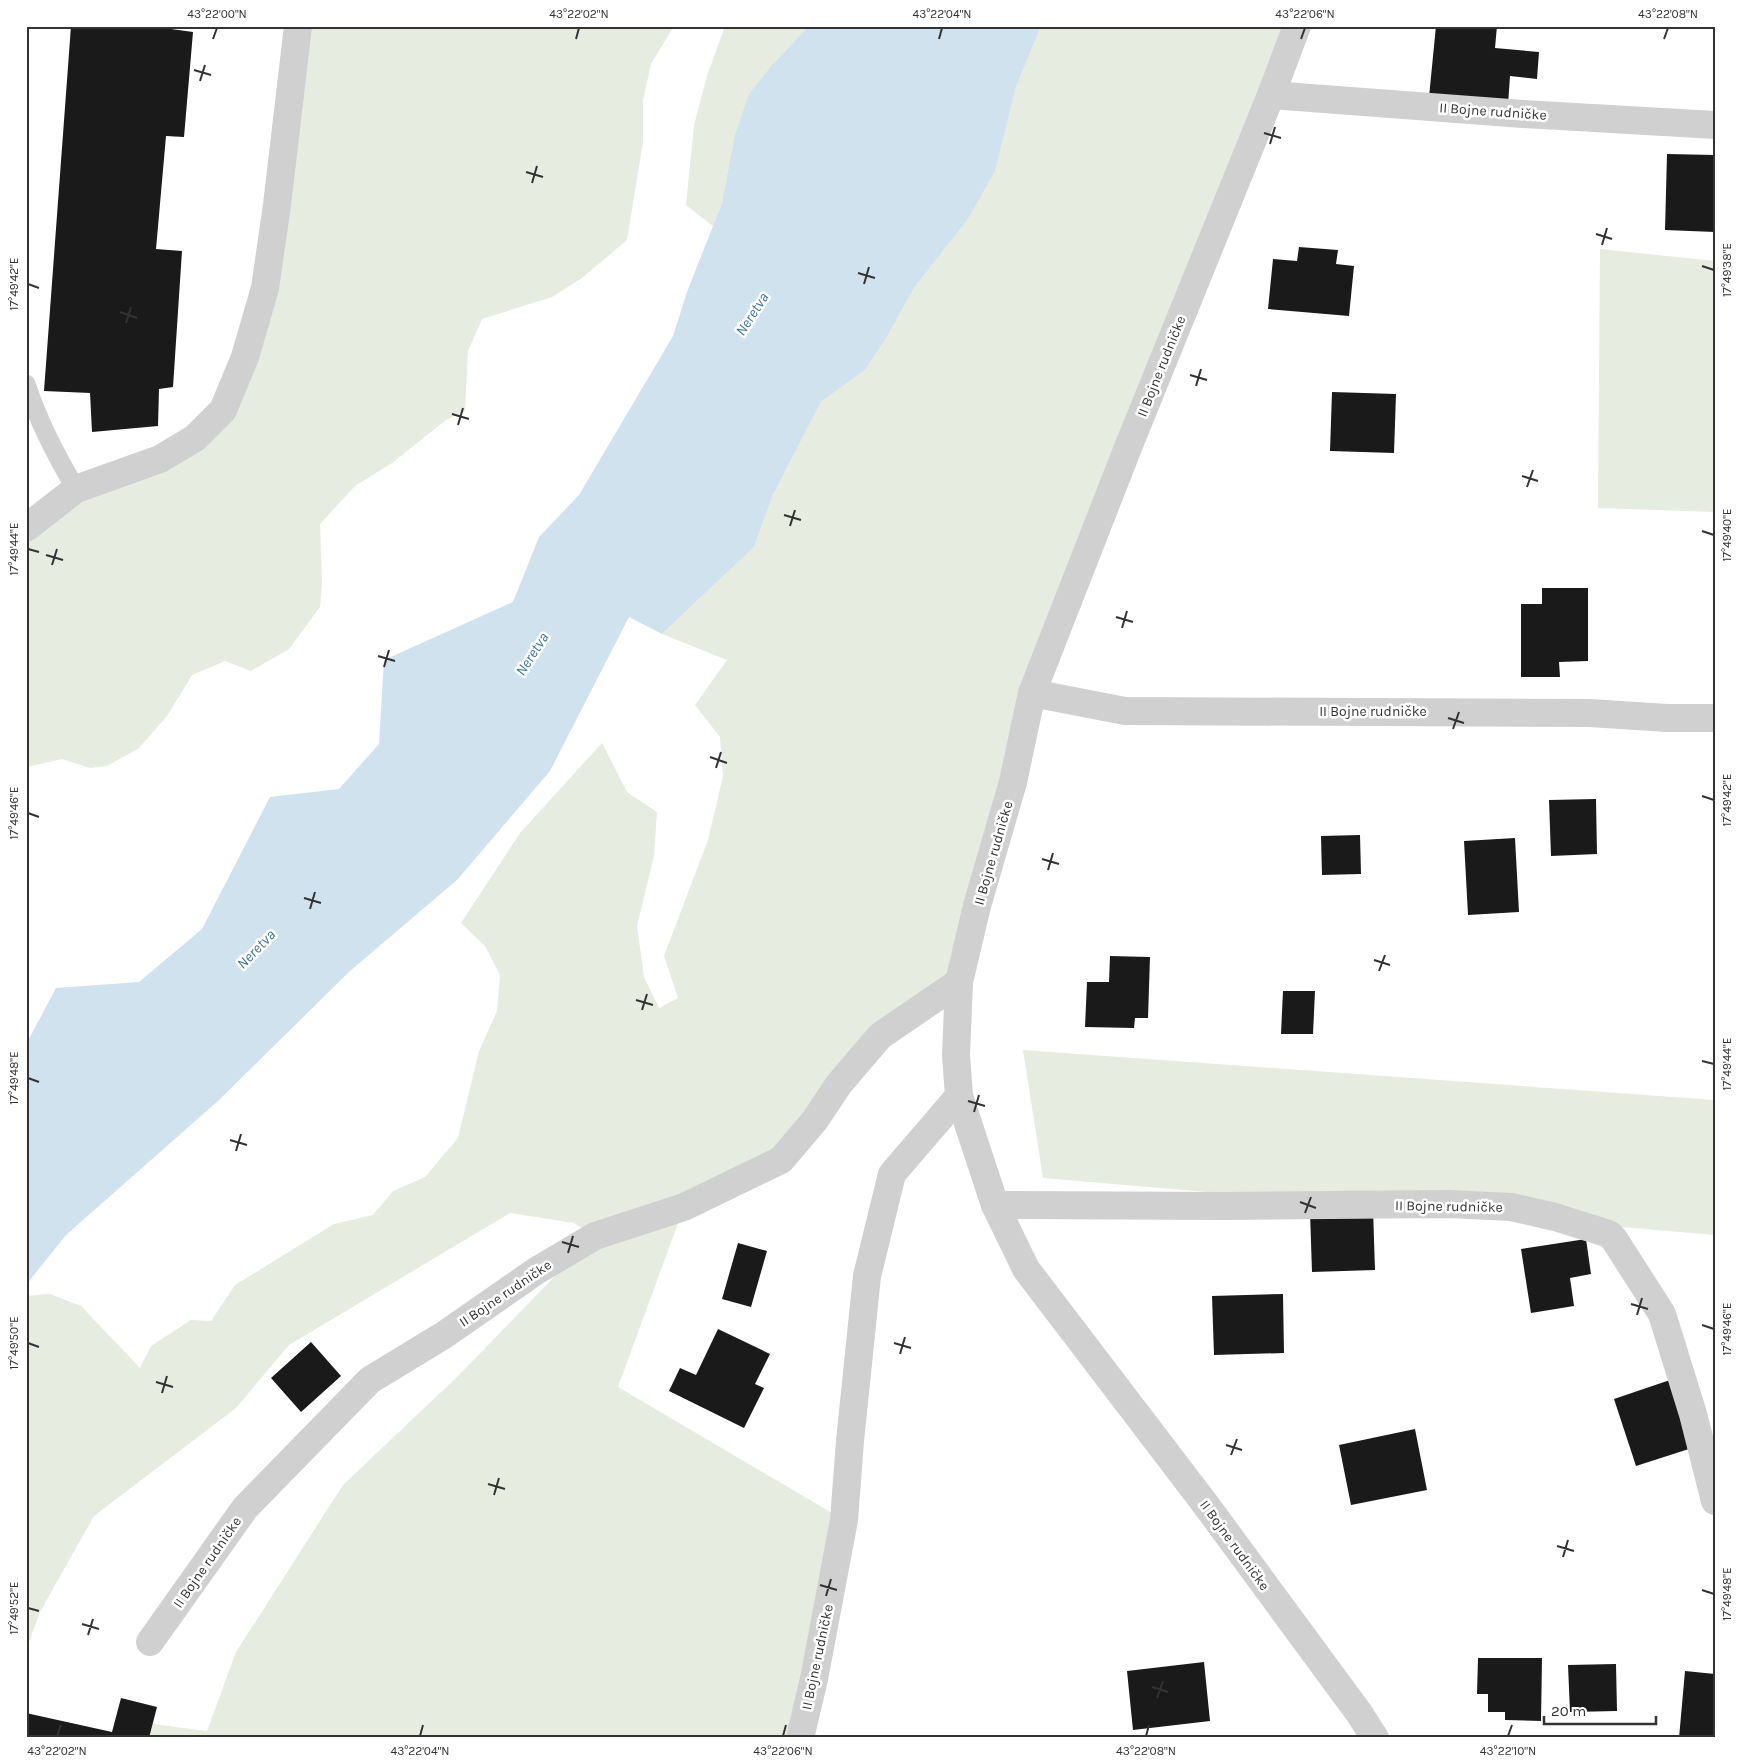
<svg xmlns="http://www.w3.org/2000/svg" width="1741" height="1764" font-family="Karla,sans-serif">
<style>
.green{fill:#e6ecdf}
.water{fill:#cfe2ee}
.building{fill:#1a1a1a}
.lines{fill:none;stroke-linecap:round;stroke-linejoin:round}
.service{stroke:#d0d0d0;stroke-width:19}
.minor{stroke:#d0d0d0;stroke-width:28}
.tertiary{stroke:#d0d0d0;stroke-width:28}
.ticks{fill:none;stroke:#333;stroke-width:2}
.labels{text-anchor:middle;stroke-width:5;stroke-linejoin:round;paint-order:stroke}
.street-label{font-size:14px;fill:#333;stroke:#fff}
.water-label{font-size:15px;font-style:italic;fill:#3f7597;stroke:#fff}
.neatline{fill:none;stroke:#333;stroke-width:2}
.ticks-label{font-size:12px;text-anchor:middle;fill:#333}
</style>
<rect width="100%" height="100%" fill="#fff"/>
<path class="green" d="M298,26H674L651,64L643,100V142L627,240L582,278L552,297L482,319L468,351L465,411L446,420L392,463L355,486L320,524L322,583L320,607L289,649L251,671L225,661L192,675L167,716L139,748L107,766L90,768L62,759L26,767V528L195,438L245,357Z
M725,26H809L773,64L734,138L722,203L713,226L686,205L694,125L707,76Z
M1041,26H1297L1032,693L959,982L880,1036L781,1160L684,1207L618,1387L844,1520L800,1738H149L153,1724L207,1731L236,1652L343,1485L457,1377L594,1236L574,1223L510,1213L289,1345L236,1408L94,1516L40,1612L26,1650V1296L50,1294L81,1306L140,1368L151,1346L191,1320L211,1321L235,1285L334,1224L373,1215L393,1191L425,1177L458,1138L479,1051L497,1011L500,975L485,946L461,923L520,833L602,743L627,792L657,812L654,856L637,926L644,977L659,1008L678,998L664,956L708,840L723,776L720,737L695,705L727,660L662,634L754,547L773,495L821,402L865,370L887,337L914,288L968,219L995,170L1016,87Z
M1600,249L1715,261V512L1598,508Z
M1023,1050L1715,1100V1235L1043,1178Z"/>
<path class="water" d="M809,26H1041L1016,87L995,171L968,219L914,288L887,337L865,370L821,402L773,495L754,547L662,634L629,617L550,771L457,880L350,971L218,1101L66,1235L26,1285V1041L30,1037L56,988L139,982L202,929L270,797L339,789L379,744L384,660L513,602L539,537L579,495L673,336L687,292L722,203L734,138L749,94L773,64Z"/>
<path class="building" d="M71,26H149L193,32L184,137L166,136L156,249L182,251L173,387L159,389L158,426L92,432L90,393L44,391Z
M1436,26H1497L1495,48L1539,52L1537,79L1510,76L1508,105L1429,97Z
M1667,154L1715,155V232L1665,230Z
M1299,247L1338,250L1336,264L1354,266L1349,316L1268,309L1273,259L1297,261Z
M1332,392L1396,394L1394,453L1330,451Z
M1542,588H1588V661L1559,662L1560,677H1521V604H1542Z
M1596,799L1597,854L1551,856L1549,800Z
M1360,835L1361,874L1322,875L1321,836Z
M1515,838L1519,912L1468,915L1464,841Z
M1110,956L1150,957L1148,1018H1135L1134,1028L1085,1027L1087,982H1109Z
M1283,991H1315L1313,1034H1281Z
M1373,1209L1375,1270L1312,1272L1310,1212Z
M1586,1239L1591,1274L1570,1278L1574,1306L1531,1313L1521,1249Z
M738,1243L767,1251L751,1307L722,1299Z
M1283,1294L1284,1353L1214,1355L1212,1296Z
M718,1329L770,1354L755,1384L764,1388L744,1428L669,1391L680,1368L696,1375Z
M311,1342L341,1376L301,1412L271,1378Z
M1670,1380L1692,1448L1636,1466L1614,1399Z
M1415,1429L1427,1490L1351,1505L1339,1445Z
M1478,1658H1542L1541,1721L1505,1720V1712H1488V1694H1477Z
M1204,1662L1210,1721L1133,1730L1127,1671Z
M1616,1664L1617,1711L1570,1712L1568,1665Z
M1685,1671L1715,1674V1738H1679Z
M121,1698L157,1707L149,1738H26V1713L112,1732Z"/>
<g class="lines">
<path class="service" d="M26,384C39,423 55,454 76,489"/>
<path class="minor" d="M1271,95L1523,114L1715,125
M26,528L76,489L160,459L195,438L223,410L245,357L265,288L277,205L298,26
M1032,693L1125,711L1590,713L1667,718H1715
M995,1205L1225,1206L1449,1204L1511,1207L1555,1217L1609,1234L1614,1239L1662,1314L1693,1414L1715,1501
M150,1642L245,1508L370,1380L444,1335L536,1271L595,1236L684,1207L781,1160L815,1120L839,1084L880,1036L959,982
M800,1738L814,1679L844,1520L850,1441L867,1276L892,1174L959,1096"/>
<path class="tertiary" d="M1297,26L1271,95L1129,445L1032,693L1013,782L977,906L959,982L956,1055L959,1096L995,1205L1026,1269L1206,1505L1359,1713L1375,1738"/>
</g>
<path class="ticks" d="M213,39L217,28M576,39L579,28M939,39L942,28M1301,39L1305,28M1664,39L1668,28M194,70L211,75M200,81L205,65M1264,133L1281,138M1270,144L1275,127M526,172L543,177M532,183L537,166M1596,234L1612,239M1602,245L1607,228M1702,266L1714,270M858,273L875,278M28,284L39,288M864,284L869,267M120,312L137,318M126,323L131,307M1190,375L1207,380M1196,386L1201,369M452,414L469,419M458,425L463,408M1522,476L1538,481M1527,487L1533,470M784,515L801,520M790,526L795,510M1702,531L1714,535M28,549L39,552M46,555L63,560M52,565L57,549M1116,617L1133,622M1122,628L1127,611M378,656L395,661M384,667L389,650M1448,718L1464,723M1453,729L1459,712M710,757L727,763M716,768L721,752M1702,796L1714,800M28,813L39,817M1042,859L1059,864M1048,870L1053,853M304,898L321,903M310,909L315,892M1374,960L1390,965M1379,971L1385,955M636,1000L653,1005M642,1010L647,994M1702,1061L1714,1064M28,1078L39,1082M968,1101L985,1106M974,1112L979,1095M230,1140L247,1145M236,1151L241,1134M1300,1202L1316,1208M1305,1213L1311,1197M562,1242L579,1247M568,1253L573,1236M1631,1304L1648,1309M1637,1315L1642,1298M1702,1325L1714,1329M28,1343L39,1347M894,1343L911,1348M900,1354L905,1337M156,1382L173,1387M162,1393L167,1376M1226,1445L1242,1450M1231,1455L1237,1439M488,1484L505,1489M494,1495L499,1478M1557,1546L1574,1551M1563,1557L1568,1540M820,1585L837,1590M1702,1590L1714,1594M826,1596L831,1579M28,1608L39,1611M82,1624L99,1629M88,1635L93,1619M1152,1687L1168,1692M1157,1698L1163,1681M57,1736L61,1725M420,1736L423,1725M783,1736L786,1725M1146,1736L1149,1725M1508,1736L1512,1725"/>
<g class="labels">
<g class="street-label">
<text transform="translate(1493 111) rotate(4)" y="5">II Bojne rudničke</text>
<text transform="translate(1161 366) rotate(-68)" y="5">II Bojne rudničke</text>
<text x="1373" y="716">II Bojne rudničke</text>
<text transform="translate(993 853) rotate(-74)" y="5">II Bojne rudničke</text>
<text transform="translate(1449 1206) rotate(1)" y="5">II Bojne rudničke</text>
<text transform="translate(505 1293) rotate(-34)" y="5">II Bojne rudničke</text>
<text transform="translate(1235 1545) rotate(54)" y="5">II Bojne rudničke</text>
<text transform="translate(207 1562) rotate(-55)" y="5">II Bojne rudničke</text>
<text transform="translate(817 1657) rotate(-78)" y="5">II Bojne rudničke</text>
</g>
<g class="water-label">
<text transform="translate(752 314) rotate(-57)" y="5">Neretva</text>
<text transform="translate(532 654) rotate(-57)" y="5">Neretva</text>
<text transform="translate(256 949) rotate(-46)" y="5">Neretva</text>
</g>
</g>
<rect width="1741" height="1764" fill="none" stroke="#ffffff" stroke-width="55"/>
<path d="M1544 1716v8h112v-8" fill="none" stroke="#333333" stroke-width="2.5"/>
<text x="1551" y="1716" font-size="15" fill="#333333" stroke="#ffffff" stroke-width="4" paint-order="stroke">20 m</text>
<rect x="28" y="28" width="1686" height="1708" class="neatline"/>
<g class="ticks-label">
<text x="217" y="18">43°22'00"N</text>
<text x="579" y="18">43°22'02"N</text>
<text x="942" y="18">43°22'04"N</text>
<text x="1305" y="18">43°22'06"N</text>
<text x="1668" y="18">43°22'08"N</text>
<text transform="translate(1727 270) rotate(-90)" y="4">17°49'38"E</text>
<text transform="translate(14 284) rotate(-90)" y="4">17°49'42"E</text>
<text transform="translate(1727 535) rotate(-90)" y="4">17°49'40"E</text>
<text transform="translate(14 549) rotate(-90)" y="4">17°49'44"E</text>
<text transform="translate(1727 800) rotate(-90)" y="4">17°49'42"E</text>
<text transform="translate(14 813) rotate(-90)" y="4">17°49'46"E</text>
<text transform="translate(1727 1064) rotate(-90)" y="4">17°49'44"E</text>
<text transform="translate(14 1078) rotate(-90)" y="4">17°49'48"E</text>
<text transform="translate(1727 1329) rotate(-90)" y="4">17°49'46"E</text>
<text transform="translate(14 1343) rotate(-90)" y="4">17°49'50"E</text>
<text transform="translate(1727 1594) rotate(-90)" y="4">17°49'48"E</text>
<text transform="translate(14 1608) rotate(-90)" y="4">17°49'52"E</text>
<text x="57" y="1755">43°22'02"N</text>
<text x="420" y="1755">43°22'04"N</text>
<text x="783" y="1755">43°22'06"N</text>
<text x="1146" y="1755">43°22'08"N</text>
<text x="1508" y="1755">43°22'10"N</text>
</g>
</svg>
